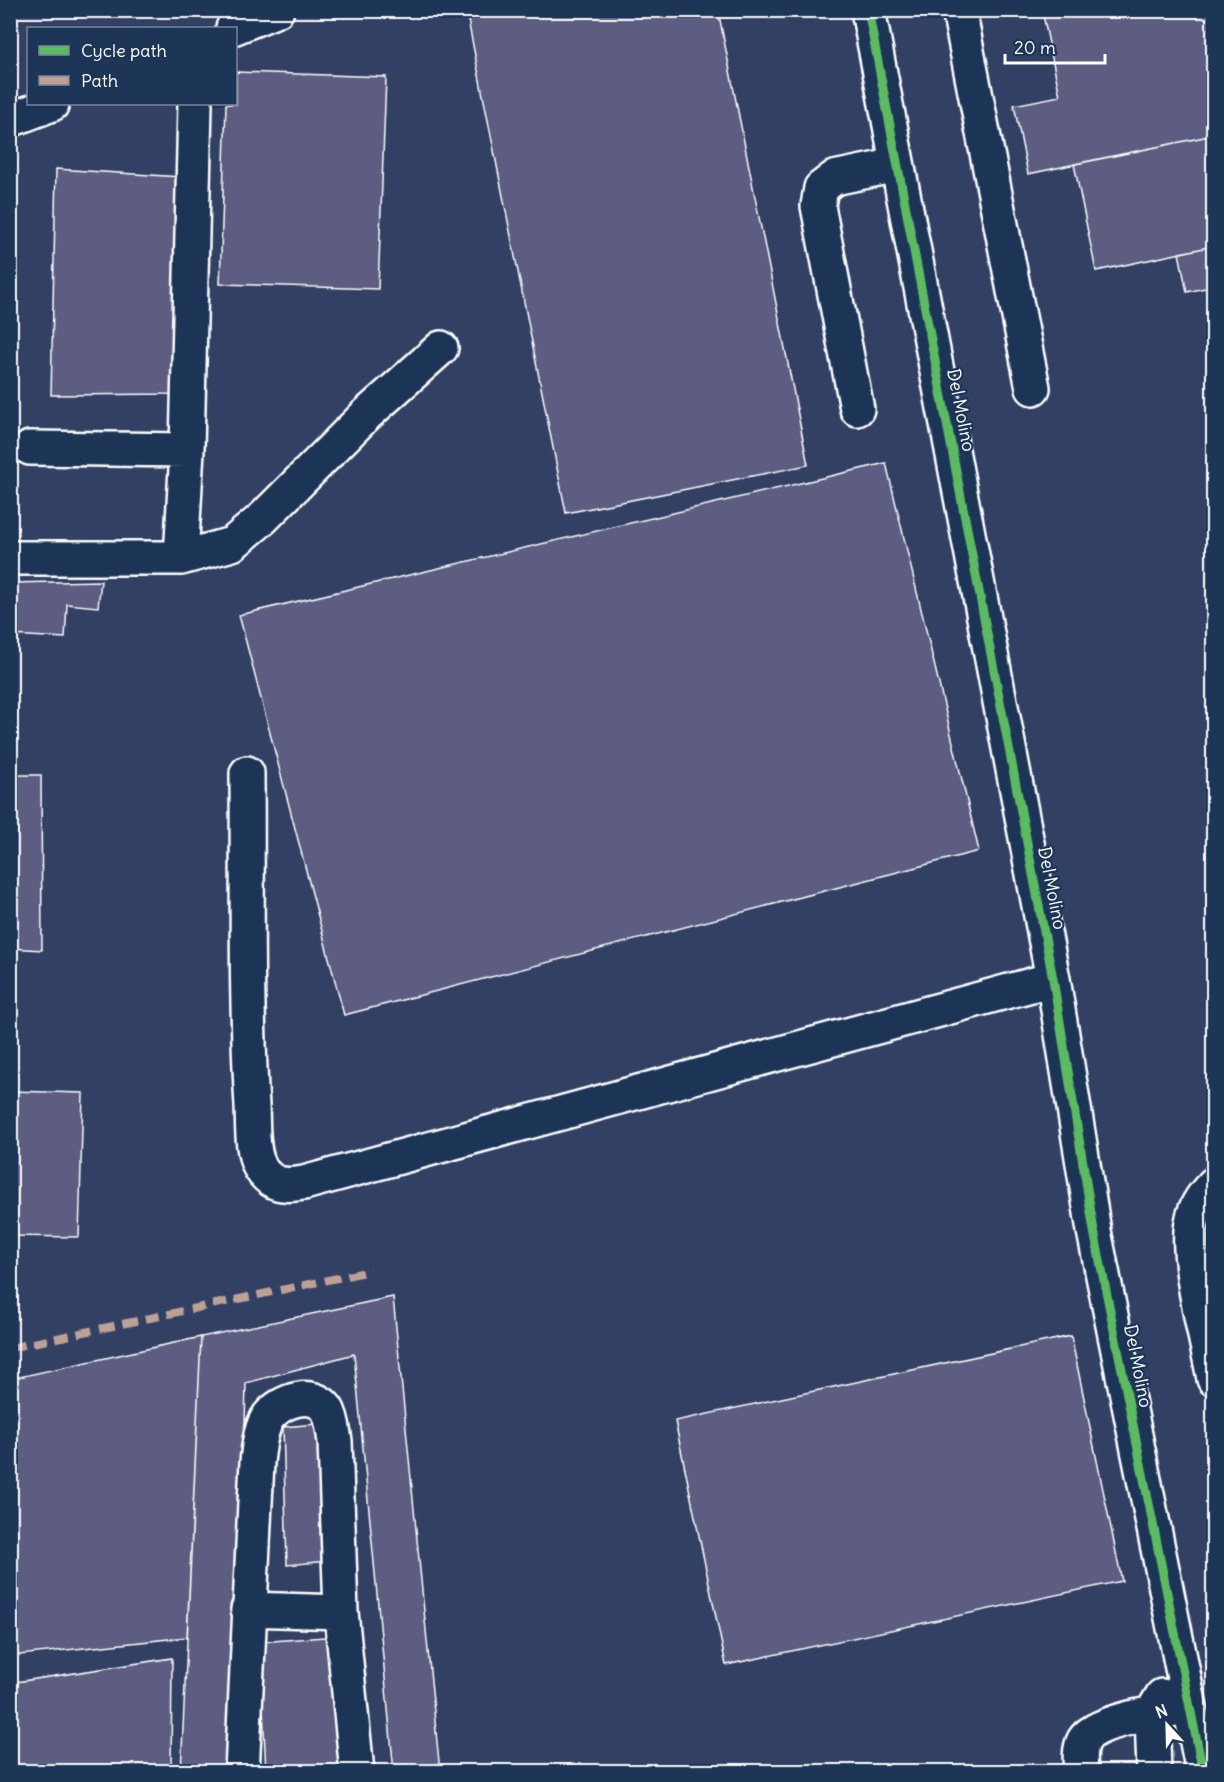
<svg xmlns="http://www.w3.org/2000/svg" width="1224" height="1782" font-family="Delius,sans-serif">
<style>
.built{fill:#304164;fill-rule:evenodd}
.building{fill:#5c5d81;stroke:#fff;stroke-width:1.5}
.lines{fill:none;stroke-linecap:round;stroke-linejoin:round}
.minor-casing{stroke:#fff;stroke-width:38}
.minor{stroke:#1d3557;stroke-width:33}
.quiet{stroke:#bda197;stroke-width:8;stroke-dasharray:15 8;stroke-linecap:butt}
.cycleway-casing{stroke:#1d3557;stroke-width:13}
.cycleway{stroke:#5cba63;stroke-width:9}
.labels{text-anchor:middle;stroke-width:4.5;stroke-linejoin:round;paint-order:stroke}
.street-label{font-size:18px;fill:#fff;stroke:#1d3557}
</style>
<rect width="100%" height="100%" fill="#1d3557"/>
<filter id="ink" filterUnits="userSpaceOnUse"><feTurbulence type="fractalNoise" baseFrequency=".0167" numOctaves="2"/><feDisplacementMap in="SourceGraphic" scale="12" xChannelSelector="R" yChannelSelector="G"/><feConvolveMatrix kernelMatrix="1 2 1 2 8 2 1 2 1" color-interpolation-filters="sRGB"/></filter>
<g filter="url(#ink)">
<path class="built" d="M11,11H1213V1771H11ZM28,28H236V104H28Z"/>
<path class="building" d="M466,10H718L808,465L566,513Z
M1042,10H1214V135L1028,174L1014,105L1060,96Z
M236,72L386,77L378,289L220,284L226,104H236Z
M1214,135V246L1096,271L1074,164Z
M56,169L181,177L178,394L51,395Z
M1214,246V286L1187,292L1179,253Z
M886,463L979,851L344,1015L239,615Z
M101,581L98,607L67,604L65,638L10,635V583Z
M10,775H41L42,950L10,948Z
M10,1091L83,1093L79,1237L10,1236Z
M393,1297L440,1772H394L354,1354L246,1383L237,1772H181L201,1337Z
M1071,1336L1122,1581L726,1665L675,1421Z
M201,1337L187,1637L10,1656V1379Z
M328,1423L339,1560L287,1565L283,1427Z
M337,1636L342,1772H266L260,1642Z
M172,1658L171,1772H10V1683Z"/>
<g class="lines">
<g class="minor-casing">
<path id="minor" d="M868,10L1053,979L1094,1231L1203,1772
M959,10L1033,388
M233,28L277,10
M10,120L52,104
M857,409L818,206L821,188L834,178L897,165
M30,448L187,450
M10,558H181L187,450L195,104
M181,558L232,544L262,519L366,415L441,348
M247,773C248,883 245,995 252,1106C253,1124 251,1153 261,1169C272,1186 285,1186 304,1183L1053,979
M1214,1184C1203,1195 1194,1207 1192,1223C1185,1259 1207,1340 1214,1379
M248,1609L341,1612
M242,1772L257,1462C259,1447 260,1428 269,1416C282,1400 313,1390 327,1409C333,1419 333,1431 335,1441L341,1612L357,1772
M1081,1772C1080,1761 1079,1749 1084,1740C1096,1720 1166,1711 1189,1707
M1154,1772L1152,1713L1162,1696"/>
</g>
<use href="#minor" class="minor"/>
<path class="quiet" d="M10,1348L370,1271"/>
<g class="cycleway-casing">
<path id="cycleway" d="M868,10L1053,979L1094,1231L1203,1772"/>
</g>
<use href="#cycleway" class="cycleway"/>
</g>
</g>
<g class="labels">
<g class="street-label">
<text transform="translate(961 410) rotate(79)" y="6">Del Molino</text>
<text transform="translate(1052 888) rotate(79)" y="6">Del Molino</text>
<text transform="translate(1138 1366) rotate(79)" y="6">Del Molino</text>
</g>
</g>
<rect width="1224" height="1782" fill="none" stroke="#1d3557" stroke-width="36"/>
<rect x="18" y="18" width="1188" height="1746" fill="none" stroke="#fff" stroke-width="2" filter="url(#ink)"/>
<rect x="27" y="27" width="210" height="78" fill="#1d3557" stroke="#77869a" stroke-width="1.5"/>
<rect x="39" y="46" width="30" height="9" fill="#5cba63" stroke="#77869a" stroke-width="1.5"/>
<text x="81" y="57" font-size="18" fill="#ffffff">Cycle path</text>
<rect x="39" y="76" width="30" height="9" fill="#bda197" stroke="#77869a" stroke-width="1.5"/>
<text x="81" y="87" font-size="18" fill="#ffffff">Path</text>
<g transform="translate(1167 1725) rotate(338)" stroke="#1d3557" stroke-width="4.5" paint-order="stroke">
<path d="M0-4.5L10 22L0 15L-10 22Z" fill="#ffffff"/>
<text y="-9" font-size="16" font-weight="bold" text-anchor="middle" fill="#ffffff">N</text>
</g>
<path d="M1005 54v9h100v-9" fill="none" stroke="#ffffff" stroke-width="3"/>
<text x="1014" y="54" font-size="18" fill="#ffffff" stroke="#1d3557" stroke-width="4.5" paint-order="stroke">20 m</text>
</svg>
